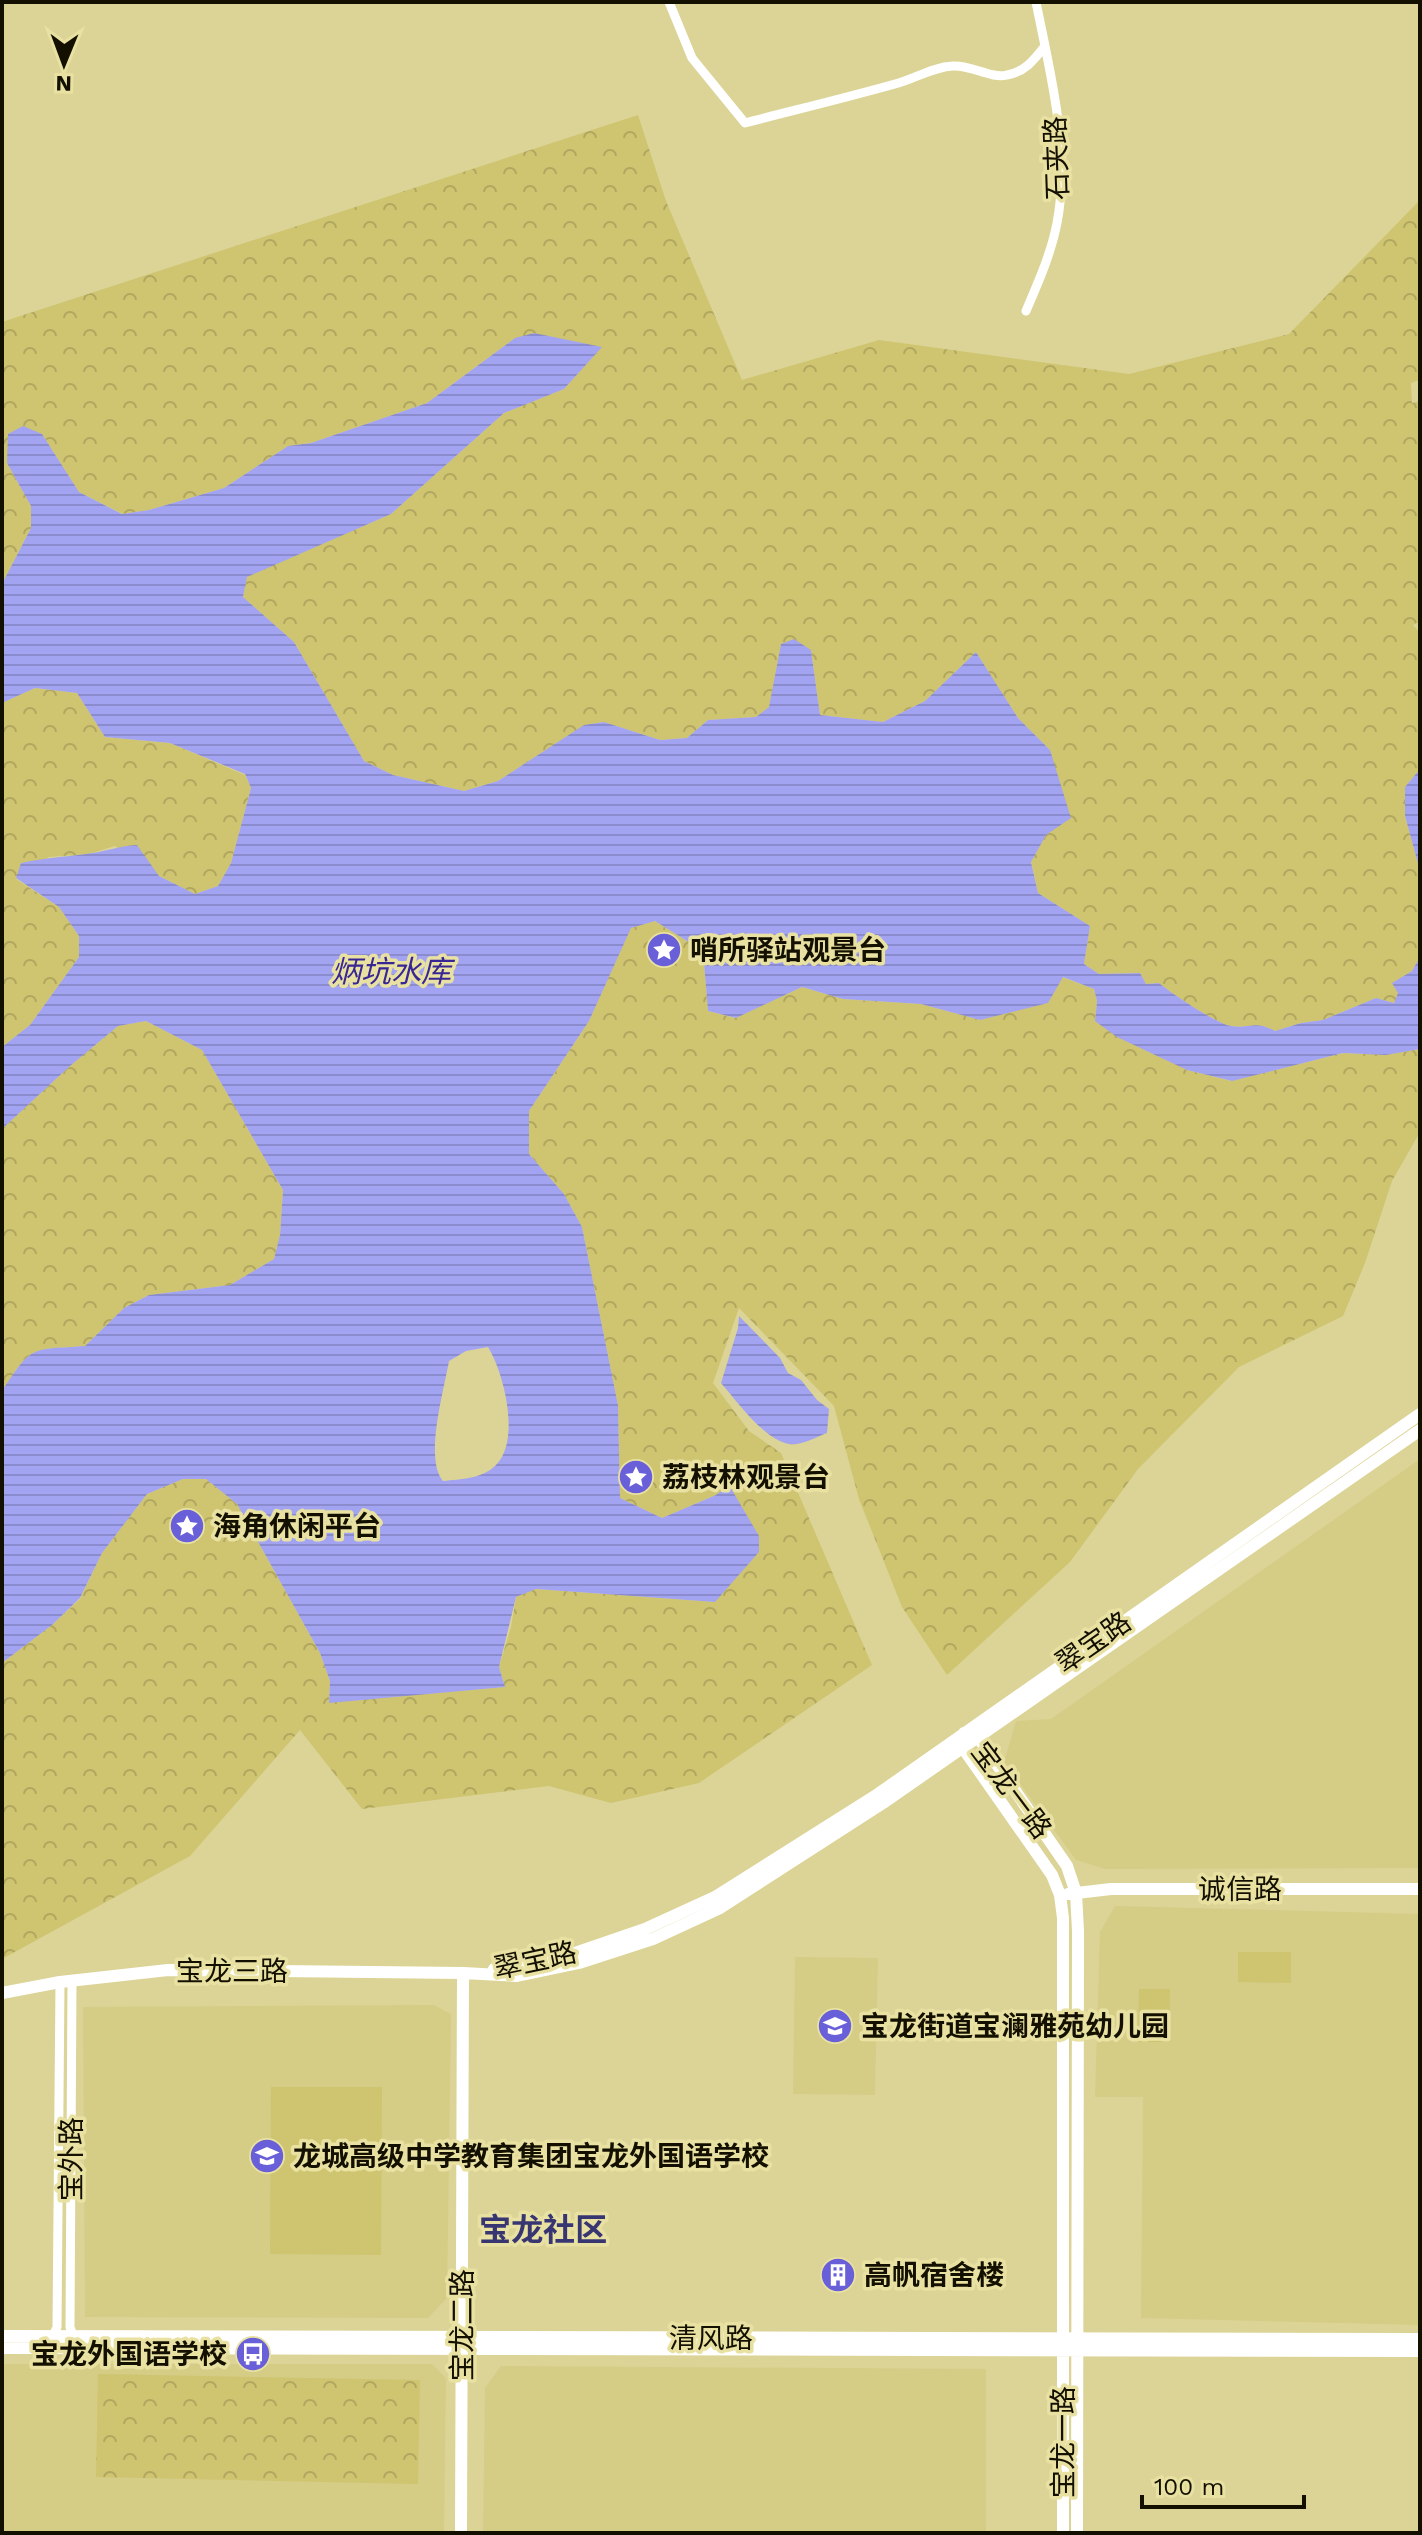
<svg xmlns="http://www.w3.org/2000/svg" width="1422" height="2535" font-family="'Work Sans','Noto Sans SC',sans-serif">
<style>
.built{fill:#d5cc86}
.green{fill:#cfc470}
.forest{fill:url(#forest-crowns)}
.water{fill:url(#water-rules);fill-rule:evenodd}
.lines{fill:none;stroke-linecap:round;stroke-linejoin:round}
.street{stroke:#fff;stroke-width:9}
.secondary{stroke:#fff;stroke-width:12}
.labels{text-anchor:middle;stroke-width:7;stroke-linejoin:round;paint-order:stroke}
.street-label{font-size:28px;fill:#141000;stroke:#e8e1a2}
.poi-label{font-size:28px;font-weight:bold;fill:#141000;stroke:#e8e1a2;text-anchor:start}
.water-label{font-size:30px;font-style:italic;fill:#382694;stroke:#e8e1a2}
.quarter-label{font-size:32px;font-weight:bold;fill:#383672;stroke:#e8e1a2}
</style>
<defs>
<pattern id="forest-crowns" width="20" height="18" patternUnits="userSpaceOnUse" patternTransform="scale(2)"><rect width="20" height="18" fill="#cfc470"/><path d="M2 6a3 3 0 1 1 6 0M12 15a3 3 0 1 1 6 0" fill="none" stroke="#b1a75f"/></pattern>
<pattern id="water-rules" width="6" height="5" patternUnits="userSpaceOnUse" patternTransform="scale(2)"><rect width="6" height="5" fill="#a2a4f1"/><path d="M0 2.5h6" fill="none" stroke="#8b8ccd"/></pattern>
</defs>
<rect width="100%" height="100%" fill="#dbd496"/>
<path class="built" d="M1420,1459V1868L1105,1869L1076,1860L1004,1762L1016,1721L1051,1719Z
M1115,1906L1420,1914V2325L1141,2318L1143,2097H1095L1100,1932Z
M795,1957L878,1958L875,2095L793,2094Z
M434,2005L451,2014L447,2298L428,2318L85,2317L83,2007Z
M2,2364H432L446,2378L444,2533H2Z
M501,2366L986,2369V2533H483L485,2388Z"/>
<path class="green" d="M1238,1952H1291V1983L1238,1982Z
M1139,1989H1170L1169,2042H1138Z
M271,2087H382L381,2255L270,2254Z"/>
<path class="forest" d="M638,115L666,201L742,380L879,340L1129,374L1289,334L1420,200V380L1411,383L1412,403L1420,401V621L1413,625L1420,633V769L1405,787V816L1420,871V957L1412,971L1393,983L1399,993L1394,1003L1376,998L1323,1020L1301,1023L1275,1031C1254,1020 1251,1029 1231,1026C1217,1024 1171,993 1159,983L1146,984L1140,973L1099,974L1084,964L1090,926L1038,893L1031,861L1046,835L1050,750L1018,718L976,652L925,701L883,722L820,715L811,650L781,644L770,707L756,717L708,720L687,738L660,740L604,722L585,725L498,781L464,791L393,775L364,761L294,642L243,597L247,576L391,514L504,413L564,389L601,347L515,338L427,403L311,443L288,446L224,488L149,510L123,514L79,492L42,434L7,463L31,506V528L2,584V322Z
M35,688L77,693L105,737L170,743L245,775L251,788L231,863L218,886L195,894L159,876L115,846L89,854L49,857L16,879L59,907L79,936V957L30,1025L2,1047V703Z
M655,921L703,951L708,1011L735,1018L802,987L843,999L921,1004L980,1020L1062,977L1094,989L1097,1001L1095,1021L1187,1070L1231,1081L1344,1053L1386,1055L1420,1049V1132L1392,1181L1365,1263L1343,1316L1239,1367L1138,1469L1070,1562L947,1675L902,1607L859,1499L834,1406L739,1308L713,1383L749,1431L781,1453L872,1665L699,1783L611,1803L549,1786L362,1809L300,1730L190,1856L2,1959V1663L52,1625L80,1599L102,1553L147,1494L183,1479H206L237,1504L320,1653L330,1681L329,1702L505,1687L499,1667L511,1627L516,1597L535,1589L715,1602L716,1495L662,1518L620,1498L618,1405L582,1227L564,1194L529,1154V1111L589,1021L630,928Z
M146,1021L202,1050L283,1190L280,1235L274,1259L230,1285L149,1295L124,1308L85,1346C30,1350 33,1344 2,1391V1129L70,1066L118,1026Z
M98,2374L420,2380L418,2484L96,2477Z"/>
<path class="water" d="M534,333L602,347L564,389L504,413L391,514L247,577L243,597L294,642L364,761L393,775L464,791L498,781L584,725L604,722L660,740L687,738L708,720L756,717L769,707L781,644L794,639L811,650L820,715L883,722L925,701L976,652L1018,718L1050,750L1071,818L1046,835L1031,862L1038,893L1090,926L1084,964L1099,974L1140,973L1146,984L1159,983C1171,993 1217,1024 1231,1026C1251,1029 1254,1020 1275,1031L1301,1023L1323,1020L1376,998L1394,1003L1398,993L1392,983L1412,971L1420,957V1049L1386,1055L1343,1053L1232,1081L1187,1070L1117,1037L1095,1021L1097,1001L1094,989L1063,977L1048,1003L980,1020L921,1004L843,999L802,987L736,1018L708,1011L703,951L655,921L631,928L589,1021L529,1111V1154L564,1194L582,1227L618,1405L620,1498L662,1518L716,1495L729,1485L759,1536V1552L715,1602L536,1589L516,1597L499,1667L505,1687L329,1703L330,1681L320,1653L237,1504L206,1479H183L147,1494L102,1553L80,1598L52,1625L2,1663V1391C33,1344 30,1350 85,1346L124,1308L149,1295L230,1285L274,1259L280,1235L283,1190L202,1050L146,1021L118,1026L70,1066L2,1129V1047L30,1025L79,957V936L59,907L16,878L21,863C43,858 64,857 86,854C103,852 119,846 137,845L159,876L195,894L218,886L231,863L251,788L245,774L170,743L105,737L77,693L35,688L2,703V584L31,528V506L7,463L8,434L23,426L42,434L79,492L122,514L149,510L224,488L288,446L311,443L427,403L515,338ZM488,1347C504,1373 521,1440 496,1465C482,1479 461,1479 443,1481C424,1459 444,1390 449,1361L466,1351Z
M1420,769V871L1405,816V787Z
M739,1316L780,1358L788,1373L801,1380L817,1400L829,1409L827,1433C816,1437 801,1446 789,1444C764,1440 737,1401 721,1383L738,1328Z"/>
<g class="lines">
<path class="street" d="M669,2L692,58L745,123C795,110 845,98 895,84C915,79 932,67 953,66C972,65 991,79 1007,75C1025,72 1034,60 1045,46
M1026,311C1038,283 1051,254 1057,223C1071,151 1050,73 1036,2
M72,1980L70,2327L73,2336
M53,2336L57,2327L60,1982"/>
<path class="secondary" d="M1068,1894L1111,1889H1420
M494,1969L575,1953L645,1929L715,1897L878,1794L1420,1414
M2,1993L60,1982L168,1970L463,1973L517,1976L579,1963L653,1939L720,1908L883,1803L1420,1430
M2,2336L1420,2339
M2,2348L1420,2351
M461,2533L463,1973
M1063,2533V1918L1060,1895L1052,1875L963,1748L964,1733L978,1737L1067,1866L1076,1893L1078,1931L1077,2533"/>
</g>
<defs>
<g id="sight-disc" transform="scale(1.8)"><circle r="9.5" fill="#685fd9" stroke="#e8e1a2"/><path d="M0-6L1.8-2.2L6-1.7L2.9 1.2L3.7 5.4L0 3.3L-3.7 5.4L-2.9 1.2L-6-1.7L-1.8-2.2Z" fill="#fff"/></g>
<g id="school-disc" transform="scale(1.8)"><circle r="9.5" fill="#685fd9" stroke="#e8e1a2"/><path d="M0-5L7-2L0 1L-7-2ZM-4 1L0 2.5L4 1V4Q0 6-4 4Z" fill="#fff"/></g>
<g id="building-disc" transform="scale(1.8)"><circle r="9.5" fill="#685fd9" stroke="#e8e1a2"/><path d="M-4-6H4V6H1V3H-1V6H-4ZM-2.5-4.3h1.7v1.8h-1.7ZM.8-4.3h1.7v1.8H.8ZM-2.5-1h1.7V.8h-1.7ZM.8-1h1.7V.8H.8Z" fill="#fff"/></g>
<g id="bus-disc" transform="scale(1.8)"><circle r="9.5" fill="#685fd9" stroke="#e8e1a2"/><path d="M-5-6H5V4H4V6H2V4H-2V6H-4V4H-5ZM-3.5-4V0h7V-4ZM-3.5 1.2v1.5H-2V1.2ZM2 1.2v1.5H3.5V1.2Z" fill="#fff"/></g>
</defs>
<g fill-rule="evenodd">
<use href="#sight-disc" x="664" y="950"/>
<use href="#sight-disc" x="636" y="1477"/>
<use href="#sight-disc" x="187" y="1526"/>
<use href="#school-disc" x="835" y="2026"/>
<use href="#school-disc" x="267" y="2156"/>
<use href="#building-disc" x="838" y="2275"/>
<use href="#bus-disc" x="253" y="2354"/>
</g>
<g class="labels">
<g class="street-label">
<text transform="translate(1056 158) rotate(-92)" y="10">石夹路</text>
<text transform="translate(1093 1642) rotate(-35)" y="10">翠宝路</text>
<text transform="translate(1012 1790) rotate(53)" y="10">宝龙一路</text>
<text x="1240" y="1899">诚信路</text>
<text transform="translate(535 1960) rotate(-12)" y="10">翠宝路</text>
<text x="232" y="1981">宝龙三路</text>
<text transform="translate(71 2159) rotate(-90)" y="10">宝外路</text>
<text transform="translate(462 2325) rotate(-90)" y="10">宝龙二路</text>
<text x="711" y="2348">清风路</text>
<text transform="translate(1063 2442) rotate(-90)" y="10">宝龙一路</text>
</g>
<g class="poi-label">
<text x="690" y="960">哨所驿站观景台</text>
<text x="662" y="1487">荔枝林观景台</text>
<text x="213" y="1536">海角休闲平台</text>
<text x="861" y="2036">宝龙街道宝澜雅苑幼儿园</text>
<text x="293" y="2166">龙城高级中学教育集团宝龙外国语学校</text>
<text x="864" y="2285">高帆宿舍楼</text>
<text x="227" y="2364" text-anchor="end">宝龙外国语学校</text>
</g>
<g class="water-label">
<text x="391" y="982">炳坑水库</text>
</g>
<g class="quarter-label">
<text x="543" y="2241">宝龙社区</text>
</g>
</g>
<rect width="1422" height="2535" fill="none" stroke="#141000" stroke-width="8"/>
<g transform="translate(64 64) rotate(181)" stroke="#e8e1a2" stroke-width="6" paint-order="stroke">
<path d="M0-6L14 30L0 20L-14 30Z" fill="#141000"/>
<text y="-12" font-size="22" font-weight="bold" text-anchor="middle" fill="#141000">N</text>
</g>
<path d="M1142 2495v12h162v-12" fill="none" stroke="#141000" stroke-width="4"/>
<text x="1154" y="2495" font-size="24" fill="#141000" stroke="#e8e1a2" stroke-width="6" paint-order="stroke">100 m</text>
</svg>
